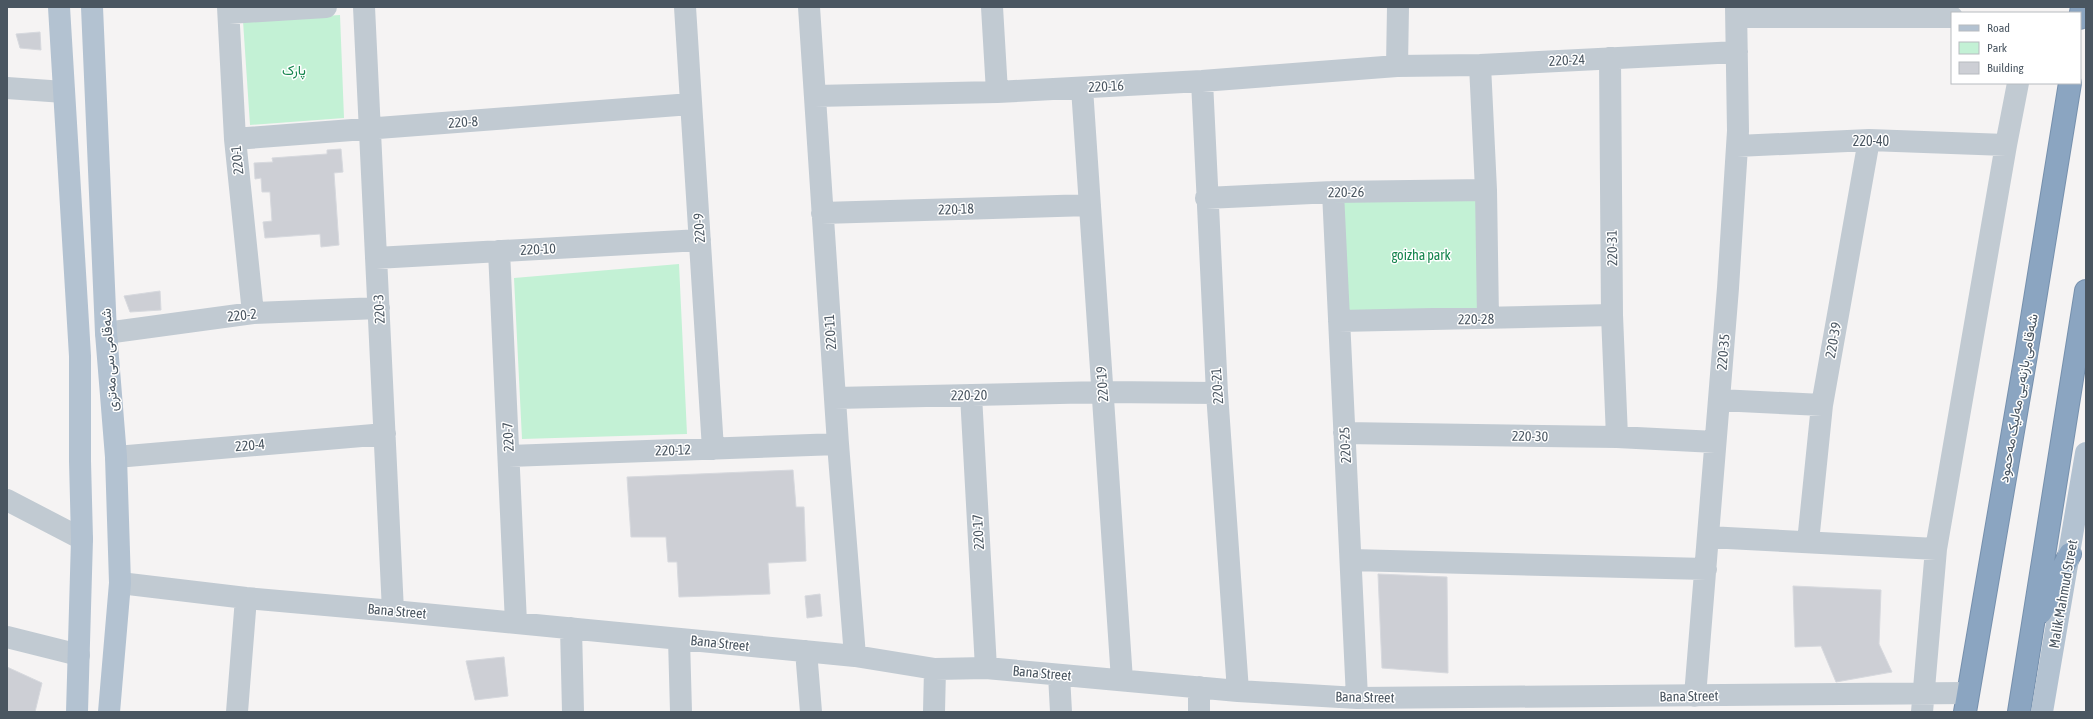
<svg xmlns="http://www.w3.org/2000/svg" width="2093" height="719" font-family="'Asap Condensed',Vazirmatn,sans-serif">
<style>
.green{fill:#c3f1d5}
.building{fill:#cdcfd5;stroke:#d7d9de}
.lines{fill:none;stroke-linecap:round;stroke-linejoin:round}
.highway-casing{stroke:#7690ad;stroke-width:24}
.minor{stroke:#c1cad2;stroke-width:22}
.major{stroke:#b3c2d1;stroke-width:22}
.highway{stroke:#8ba5c1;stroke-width:22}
.labels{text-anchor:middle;stroke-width:3;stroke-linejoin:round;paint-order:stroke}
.street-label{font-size:14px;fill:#4a5661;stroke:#fff}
.park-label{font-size:14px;fill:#17864f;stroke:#fff}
</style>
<rect width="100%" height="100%" fill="#f5f3f3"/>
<path class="green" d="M340,15L344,118L250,125L243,21Z
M1486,190L1488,318L1339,321L1333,192Z
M679,264L687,434L522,439L514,278Z"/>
<path class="building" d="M40,32L41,50L20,48L16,34Z
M341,149L343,172L334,173L339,245L321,247L320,234L265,238L263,222L272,221L270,192H262L261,178L255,179L254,163L273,162L272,158L327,154V150Z
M160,291L161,310L130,312L124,296Z
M793,470L796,507H804L806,561L768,563L770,594L679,597L677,562H668L666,537H631L627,477Z
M1378,574L1447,577L1448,673L1382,668Z
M1793,586L1881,590L1879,644L1892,672L1836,682L1821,646L1795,647Z
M820,594L822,616L807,618L805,596Z
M504,657L508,696L475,700L466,661Z
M7,667L42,683L35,712H7Z"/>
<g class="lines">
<g class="highway-casing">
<path id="highway" d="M2080,18L2082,7
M2041,612L2070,554
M1965,712L2026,355L2070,83
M2019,712L2086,291"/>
</g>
<path class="minor" d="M228,7L235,139L253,313
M364,7L393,611
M685,7L713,449
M809,7L838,444L855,656
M992,7L997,92
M229,13L326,7
M1737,17H1952
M1610,58L1612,315L1617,437
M1480,65L1486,190L1488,318
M1397,66L1398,7
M1202,81L1217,393L1238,691
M7,88L64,92
M1082,88L1122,680
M815,96L997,92L1202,81L1397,66L1480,65L1737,52
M235,139L691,104
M1737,146L1869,140L2006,145
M1333,192L1357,698
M1206,198L1333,192L1486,190
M822,213L1090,205
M499,251L516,623
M376,258L700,240
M1339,321L1612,315
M106,333L253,313L379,308
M971,395L986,668
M835,398L1103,392L1217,393
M1719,400L1822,405
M1344,433L1617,437L1715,442
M509,456L838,444
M116,457L385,434
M7,500L82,539
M1708,537L1936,549
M1808,542L1822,405L1869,140
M1351,560L1706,569
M120,583L246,598L393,611L855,656L935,669L986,668L1238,691L1357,698L1967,693
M571,628L573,712
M7,637L79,655
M679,639L681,712
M806,651L811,712
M1059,675L1061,712
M1199,687V712
M1695,696L1728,288L1738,131L1736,7
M237,712L246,598
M934,712L935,669
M1922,712L1936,549L2006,145L2018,83"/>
<path class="major" d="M59,7L80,356V461L82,539L77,712
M92,7L106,333L116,457L120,583L109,712
M2042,712L2086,453"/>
<use href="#highway" class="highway"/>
</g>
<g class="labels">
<g class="street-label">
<text transform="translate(1567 60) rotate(-3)" y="5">220-24</text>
<text transform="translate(1106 86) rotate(-3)" y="5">220-16</text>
<text transform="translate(463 122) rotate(-4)" y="5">220-8</text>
<text x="1871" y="146">220-40</text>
<text transform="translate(237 160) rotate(-96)" y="5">220-1</text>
<text transform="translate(1346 192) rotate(-1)" y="5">220-26</text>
<text transform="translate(956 209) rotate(-2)" y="5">220-18</text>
<text transform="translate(699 228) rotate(-94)" y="5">220-9</text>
<text transform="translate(1612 248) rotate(-91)" y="5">220-31</text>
<text transform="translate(538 249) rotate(-3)" y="5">220-10</text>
<text transform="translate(379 309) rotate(-93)" y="5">220-3</text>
<text transform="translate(242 315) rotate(-6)" y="5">220-2</text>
<text transform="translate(1476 319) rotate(-1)" y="5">220-28</text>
<text transform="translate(830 332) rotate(-94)" y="5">220-11</text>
<text transform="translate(1833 340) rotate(-80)" y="5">220-39</text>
<text transform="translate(1723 352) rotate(-85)" y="5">220-35</text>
<text transform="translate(109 360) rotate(-94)" y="5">شەقامی سی مەتری</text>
<text transform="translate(1102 384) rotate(-94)" y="5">220-19</text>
<text transform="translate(1217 386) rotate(-94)" y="5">220-21</text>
<text transform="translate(969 395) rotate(-1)" y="5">220-20</text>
<text transform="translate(2018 398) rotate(-80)" y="5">شەقامی بازنەیی مەلیک مەحمود</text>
<text transform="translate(1530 436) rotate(1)" y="5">220-30</text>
<text transform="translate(508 437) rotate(-93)" y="5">220-7</text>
<text transform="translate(250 445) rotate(-5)" y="5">220-4</text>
<text transform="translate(1345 445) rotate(-93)" y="5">220-25</text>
<text transform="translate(673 450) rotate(-2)" y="5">220-12</text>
<text transform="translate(978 532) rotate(-93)" y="5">220-17</text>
<text transform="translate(2063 594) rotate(-80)" y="5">Malik Mahmud Street</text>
<text transform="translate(397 611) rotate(5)" y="5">Bana Street</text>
<text transform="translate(720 643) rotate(6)" y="5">Bana Street</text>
<text transform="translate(1042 673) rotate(5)" y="5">Bana Street</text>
<text transform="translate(1689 696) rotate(-1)" y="5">Bana Street</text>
<text transform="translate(1365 697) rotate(1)" y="5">Bana Street</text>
</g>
<g class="park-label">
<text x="294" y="75">پارک</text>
<text x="1421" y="260">goizha park</text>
</g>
</g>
<rect width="2093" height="719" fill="none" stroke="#4a5661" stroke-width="16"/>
<rect x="1951" y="12" width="130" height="72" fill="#ffffff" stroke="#b7bbc0"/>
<rect x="1959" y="25" width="20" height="6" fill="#b3c2d1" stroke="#b7bbc0"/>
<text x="1987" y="32" font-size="12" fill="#4a5661">Road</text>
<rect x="1959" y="42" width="20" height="12" fill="#c3f1d5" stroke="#b7bbc0"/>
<text x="1987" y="52" font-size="12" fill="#4a5661">Park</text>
<rect x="1959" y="62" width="20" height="12" fill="#cdcfd5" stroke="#b7bbc0"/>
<text x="1987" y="72" font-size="12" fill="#4a5661">Building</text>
</svg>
